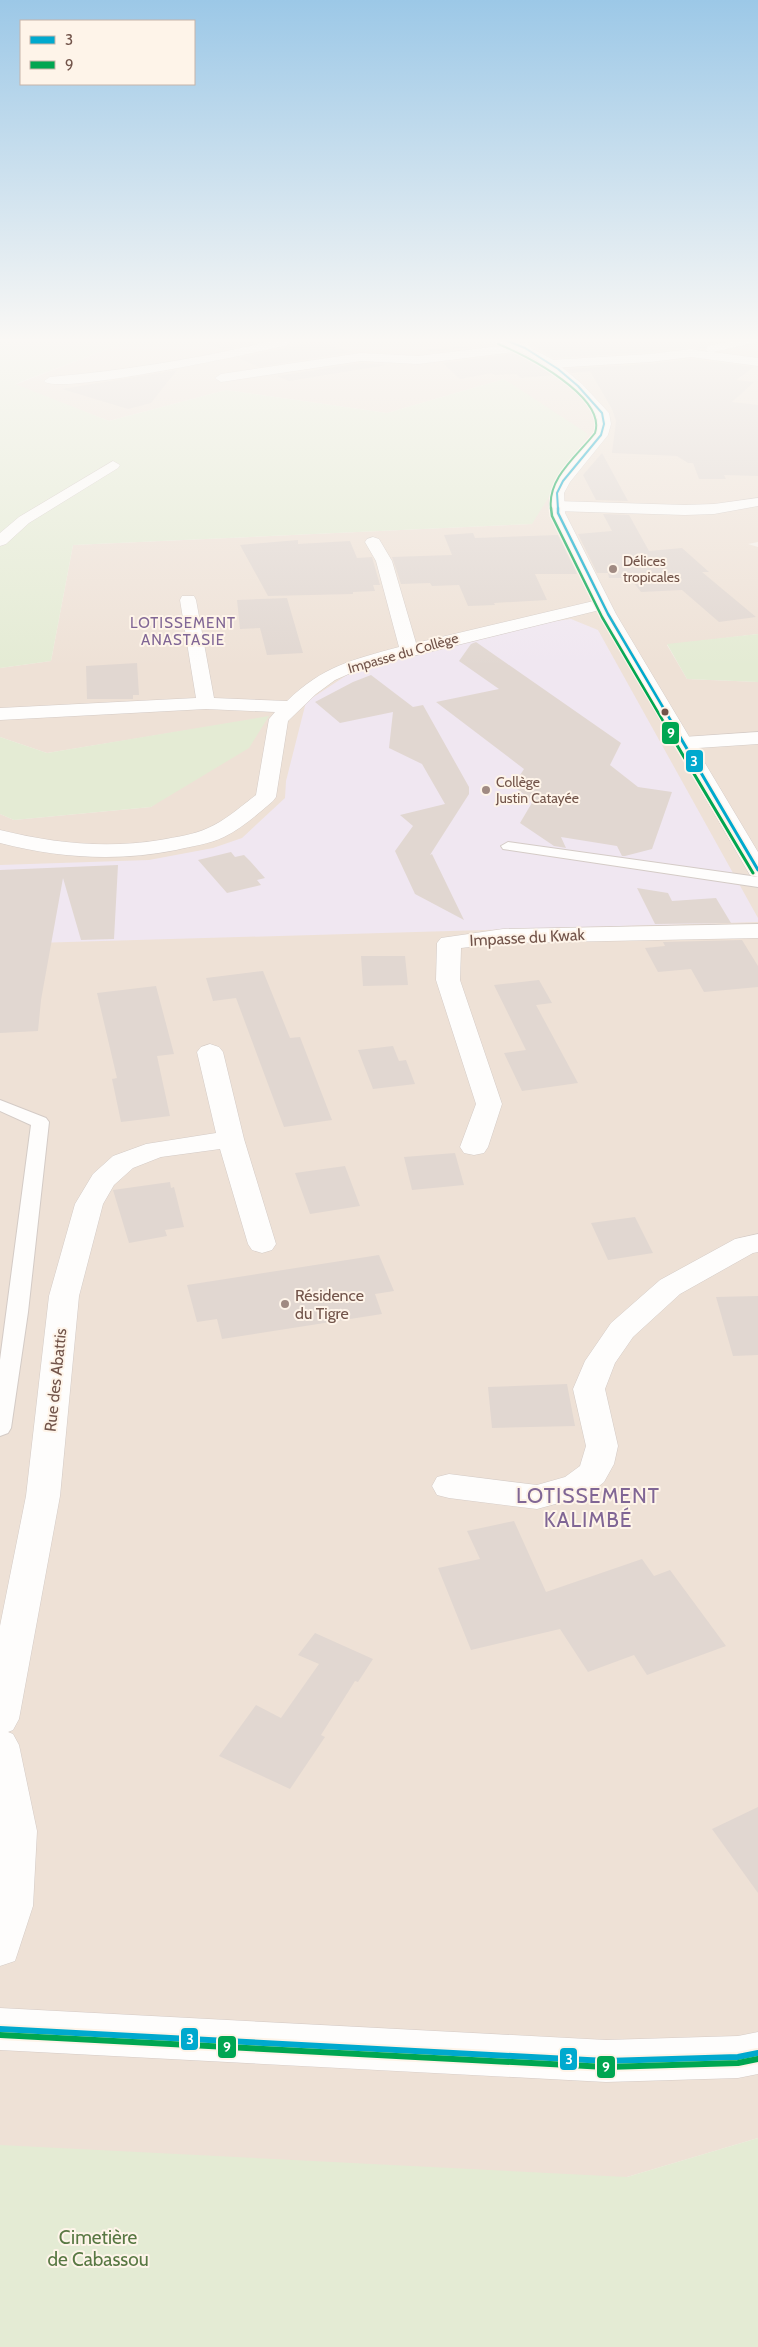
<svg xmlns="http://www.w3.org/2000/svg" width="758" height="2347" font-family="Cabin,sans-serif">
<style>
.residential{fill:#eee1d6}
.education{fill:#f0e7f1}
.green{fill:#e4ebd4}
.building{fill:#e1d7d1}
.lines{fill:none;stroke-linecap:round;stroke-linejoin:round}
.service-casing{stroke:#d4cbc6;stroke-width:2}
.minor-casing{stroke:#d4cbc6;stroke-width:1}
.secondary-casing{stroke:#d5cbc6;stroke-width:1}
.service{fill:#fefdfc;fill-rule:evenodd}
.minor{fill:#fefdfc;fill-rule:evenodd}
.secondary{fill:#fefdfc;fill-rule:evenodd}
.bus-1-far3-casing{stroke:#fef4e9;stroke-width:4}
.bus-1-far2-casing{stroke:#fef4e9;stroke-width:5}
.bus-1-far1-casing{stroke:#fef4e9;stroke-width:6}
.bus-1-casing{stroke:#fef4e9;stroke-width:10}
.bus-2-far3-casing{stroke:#fef4e9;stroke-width:4}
.bus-2-far2-casing{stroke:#fef4e9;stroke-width:5}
.bus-2-far1-casing{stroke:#fef4e9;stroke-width:6}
.bus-2-casing{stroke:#fef4e9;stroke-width:10}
.bus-1-far3{stroke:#00a9ce;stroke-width:2}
.bus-1-far2{stroke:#00a9ce;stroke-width:2.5}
.bus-1-far1{stroke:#00a9ce;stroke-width:3}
.bus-1{stroke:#00a9ce;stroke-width:6}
.bus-2-far3{stroke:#00a651;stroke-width:2}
.bus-2-far2{stroke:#00a651;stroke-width:2.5}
.bus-2-far1{stroke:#00a651;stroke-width:3}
.bus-2{stroke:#00a651;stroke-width:6}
.poi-dot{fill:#a08a82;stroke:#fef4e9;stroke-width:2}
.bus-dot{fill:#72544a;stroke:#fef4e9;stroke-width:2}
.labels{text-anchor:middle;stroke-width:4;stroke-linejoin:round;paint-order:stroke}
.far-poi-label{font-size:14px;fill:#72544a;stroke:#fef4e9;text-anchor:start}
.far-street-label{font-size:14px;fill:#72544a;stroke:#fef4e9}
.far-neighbourhood-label{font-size:15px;letter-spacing:1px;fill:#806695;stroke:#fef4e9}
.street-label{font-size:16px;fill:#72544a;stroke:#fef4e9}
.poi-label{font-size:16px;fill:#72544a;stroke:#fef4e9;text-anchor:start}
.near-park-label{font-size:19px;fill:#587843;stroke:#fef4e9}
.near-neighbourhood-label{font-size:21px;letter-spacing:1px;fill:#806695;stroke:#fef4e9}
.line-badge{stroke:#fef4e9;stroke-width:2}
.badge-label{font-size:14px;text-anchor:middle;font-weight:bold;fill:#fff}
</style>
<rect width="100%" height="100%" fill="#f5efe9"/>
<path class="residential" d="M137,338H332L361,341L385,338H758V542L748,544L758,547V634L667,645L687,679L758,682V2138L627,2177L758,2347H0V814L14,820L151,807L268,717L47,753L0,737V668L51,661L73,545L532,524L504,379L387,413L226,390L109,421L14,385Z"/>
<path class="education" d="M571,619L598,630L758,918V922L0,944V865L149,860L213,848L242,838L285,798L286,781L306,702L356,669L527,625Z"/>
<path class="green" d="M0,338H137L15,384L109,421L226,390L387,413L504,379L588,434L532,524L73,545L51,661L0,668Z
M758,634V682L687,679L667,644Z
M269,716L249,748L151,807L14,820L0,814V737L47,753Z
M758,2138V2347H0V2145L627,2177Z"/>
<path class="building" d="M198,338H261L266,340L223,350Z
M574,338H704L717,342L708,344L704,349L691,347L650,352L554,358L526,341Z
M317,341L352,352L258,367L239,358Z
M498,344L431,352L427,349Z
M519,353L554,375L521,378L517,374L494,375L492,373L460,379L443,363Z
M691,359L754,367L736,380L754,382L732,402L758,405V476L724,475L726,479H699L693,463H688L677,456L612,453L616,421L612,409L590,371L572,373L567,369L650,364Z
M361,363L387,365L289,381L277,376Z
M177,370L151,403L128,409L62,389Z
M602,453L628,501L596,500L583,475Z
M603,514L629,515L649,551L682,548L709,572H702L756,617L719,622L682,590L641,592L630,578H609L608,573H597L578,534L612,531Z
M473,533L475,538L558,535L577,574H535L547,600L494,603L495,605L468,606L459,585L432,586L430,583L401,584L392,557L452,555L444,535Z
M298,540V544L350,541L357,558L372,557L380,585H373L375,591L353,592V594L268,596L240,545Z
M287,598L303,653L267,655L260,628L240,629L237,600Z
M476,642L621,743L610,765L638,787L672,792L652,849L625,856H622L617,846L561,837L566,848L554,846L520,823L533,801L513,786L524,769L436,702L499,689L459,661L471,644Z
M137,663L139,695H133V699H87L86,666Z
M371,675L413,707L423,705L469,787V794L430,855L432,854L464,920L415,894L395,851L413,826L400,815L445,804L422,764L389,748L393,712L340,723L315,702L353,682Z
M231,852L235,857L244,855L250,861L265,878L257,880L261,885L227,893L198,860Z
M118,865L114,939L81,940L63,878L41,1000L38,1031L0,1033V870Z
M637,888L668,893L672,901L716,898L731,923L655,924Z
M742,940L758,966V987L704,992L691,969L658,972L645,948L665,946L663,942Z
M361,956H405L408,985L363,986Z
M263,971L290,1038L300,1037L332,1120L284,1127L236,998L213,1001L206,978Z
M539,980L552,1003L536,1005L578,1083L522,1091L504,1053L526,1050L494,985Z
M156,986L174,1054L157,1056L170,1116L121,1122L112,1079L117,1078L97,993Z
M393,1046L399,1061L406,1060L415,1084L373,1089L358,1050Z
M455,1153L464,1185L412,1190L404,1157Z
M345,1166L360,1206L310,1214L295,1173Z
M170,1182L171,1188L174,1187L184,1227L165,1230L167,1236L129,1243L113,1190Z
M635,1217L653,1253L608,1260L591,1223Z
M379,1255L394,1291L375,1294L382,1314L222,1339L217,1319L197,1322L187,1285Z
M758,1296V1355L733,1356L716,1297Z
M567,1384L575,1426L492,1428L488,1387Z
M514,1521L546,1592L642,1559L654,1576L670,1570L726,1646L647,1675L634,1655L588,1672L560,1629L471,1650L438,1568L480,1559L467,1531Z
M315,1633L373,1659L358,1682L355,1681L321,1735L325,1737L290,1789L219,1756L256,1705L281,1718L319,1664L298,1655Z
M758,1807V1893L712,1829Z"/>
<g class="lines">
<g class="service-casing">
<path id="service" d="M508,842L758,877V887L503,849L501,846Z
M0,1100L46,1118L49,1122L28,1312L11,1428L8,1433L0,1436V1360L31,1125L0,1111Z"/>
</g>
<g class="minor-casing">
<path id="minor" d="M284,338L288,339L290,342L288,345C259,352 56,396 44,381L50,377C129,370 207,357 284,338Z
M744,338H758V342L713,352L758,358V366L691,357L650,362L552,368L546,364L552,360L650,354L691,349L708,352L706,349L708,346Z
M525,343L531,347L529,350L418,364L361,361L221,382L215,378L221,374L361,353L418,356Z
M113,461L120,465L118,468L29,523L6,544L0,546V533L19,517Z
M758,498V506L714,514L685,515L556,511L548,506L556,501L685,505L714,504Z
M373,537L379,539L392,561L416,643L602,599L608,600L610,604L608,608L360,669L335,680L316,694L288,721L276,797L273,801C258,814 242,828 224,837C209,844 193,846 176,850C117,862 59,858 0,843V830C53,843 105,849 160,840C176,837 193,835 208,828C224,821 238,809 252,798L256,795L269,719L275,712L206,709L0,720V708L196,698L180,600L182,596H194L196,600L214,698L287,701C323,666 352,660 399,647L376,561L365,542L367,539Z
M758,732V744L683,749L676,747L673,743L676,739L683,737Z
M758,924V938L503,943L461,948L460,980L502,1104L488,1147L484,1153L474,1155L464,1153L460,1147L476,1104L436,980L437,943L441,938L503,929Z
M210,1044L219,1047L223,1052L244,1139L276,1244L272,1250L262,1253L252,1250L248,1244L220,1149L161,1157L133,1168L114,1185L103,1204L79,1296L60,1496L19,1719L13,1730L8,1732L13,1734L19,1745L37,1831L33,1906L15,1961L0,1966V1626L26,1496L49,1296L75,1204L93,1174L113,1156L146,1144L216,1133L197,1052L201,1047Z
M758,1234V1252L753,1253L680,1294L633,1337L615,1363L605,1389L618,1446L614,1464L604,1482L588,1495L537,1509L449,1498L437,1495L432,1486L437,1477L449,1474L537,1485L565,1477L580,1466L586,1446L573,1389L585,1361L611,1323L660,1280L735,1239Z"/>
</g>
<g class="secondary-casing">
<path id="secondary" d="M494,338H511L552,359L582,384L609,413L611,424L608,435L570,482L564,493L565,513L616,614L758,852V877L750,875L747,870L605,625L551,517C535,470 620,439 592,409C574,389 555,370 531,357C522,351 500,345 494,338Z
M0,2008L606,2040L738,2036L758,2032V2074L738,2078L606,2082L0,2050Z"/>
</g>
<use href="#service" class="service"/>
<use href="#minor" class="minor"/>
<use href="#secondary" class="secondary"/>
<g class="bus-1-far3-casing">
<path id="bus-1-far3" d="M500,338L525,348L558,369L578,386L602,413L604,424L601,435L563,481L557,493L558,509"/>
</g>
<g class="bus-1-far2-casing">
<path id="bus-1-far2" d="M558,508V513L608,614L674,726"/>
</g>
<g class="bus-1-far1-casing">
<path id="bus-1-far1" d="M673,725L758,870"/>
</g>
<g class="bus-1-casing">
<path id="bus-1" d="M0,2029L606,2061L738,2057L758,2053"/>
</g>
<g class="bus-2-far3-casing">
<path id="bus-2-far3" d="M498,344C526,355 607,397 595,433C578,455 547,478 551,509"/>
</g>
<g class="bus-2-far2-casing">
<path id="bus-2-far2" d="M551,508L552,516L602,617L666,726"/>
</g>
<g class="bus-2-far1-casing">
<path id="bus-2-far1" d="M665,725L753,873"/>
</g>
<g class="bus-2-casing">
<path id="bus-2" d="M0,2035L606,2067L738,2063L758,2059"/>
</g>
<use href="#bus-1-far3" class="bus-1-far3"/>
<use href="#bus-1-far2" class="bus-1-far2"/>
<use href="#bus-1-far1" class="bus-1-far1"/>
<use href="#bus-1" class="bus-1"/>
<use href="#bus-2-far3" class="bus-2-far3"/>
<use href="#bus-2-far2" class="bus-2-far2"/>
<use href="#bus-2-far1" class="bus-2-far1"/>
<use href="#bus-2" class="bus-2"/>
</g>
<linearGradient id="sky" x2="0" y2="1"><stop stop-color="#9cc8e7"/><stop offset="0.51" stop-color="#faf8f5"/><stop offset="1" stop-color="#faf8f5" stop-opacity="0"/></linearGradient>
<rect width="758" height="667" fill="url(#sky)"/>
<g class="poi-dot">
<circle cx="613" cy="569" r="5"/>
<circle cx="486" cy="790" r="5"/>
<circle cx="285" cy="1304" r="5"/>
</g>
<circle class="bus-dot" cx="665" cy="712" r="4.5"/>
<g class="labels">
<g class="far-poi-label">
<text x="623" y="566">Délices<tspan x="623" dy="16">tropicales</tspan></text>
<text x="496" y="787">Collège<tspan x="496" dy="16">Justin Catayée</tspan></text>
</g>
<g class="far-street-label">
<text transform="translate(403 653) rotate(-16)" y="5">Impasse du Collège</text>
</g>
<g class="far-neighbourhood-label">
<text x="183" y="628">LOTISSEMENT<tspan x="183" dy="17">ANASTASIE</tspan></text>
</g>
<g class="street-label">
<text transform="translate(527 937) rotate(-3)" y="6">Impasse du Kwak</text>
<text transform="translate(55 1380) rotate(-84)" y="6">Rue des Abattis</text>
</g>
<g class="poi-label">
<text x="295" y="1301">Résidence<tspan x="295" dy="18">du Tigre</tspan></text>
</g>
<g class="near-park-label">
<text x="98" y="2244">Cimetière<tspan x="98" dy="22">de Cabassou</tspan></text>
</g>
<g class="near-neighbourhood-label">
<text x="588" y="1503">LOTISSEMENT<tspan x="588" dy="24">KALIMBÉ</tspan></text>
</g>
</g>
<g class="line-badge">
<rect x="661" y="721" width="19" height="24" rx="5" fill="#00a651"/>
<rect x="685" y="749" width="19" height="24" rx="5" fill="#00a9ce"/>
<rect x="180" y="2027" width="19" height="24" rx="5" fill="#00a9ce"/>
<rect x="217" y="2035" width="20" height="24" rx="5" fill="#00a651"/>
<rect x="559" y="2047" width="19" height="24" rx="5" fill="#00a9ce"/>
<rect x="596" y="2055" width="20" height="24" rx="5" fill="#00a651"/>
</g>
<g class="badge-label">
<text x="671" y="738">9</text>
<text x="694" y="766">3</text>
<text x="190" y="2044">3</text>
<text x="227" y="2052">9</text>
<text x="569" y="2064">3</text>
<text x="606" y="2072">9</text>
</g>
<rect x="20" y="20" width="175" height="65" fill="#fef4e9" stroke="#c6b4a9"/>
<rect x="30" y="36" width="25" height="8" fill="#00a9ce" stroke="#c6b4a9"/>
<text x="65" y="45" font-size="15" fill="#72544a">3</text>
<rect x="30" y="61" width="25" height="8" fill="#00a651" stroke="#c6b4a9"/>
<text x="65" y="70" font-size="15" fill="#72544a">9</text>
</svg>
